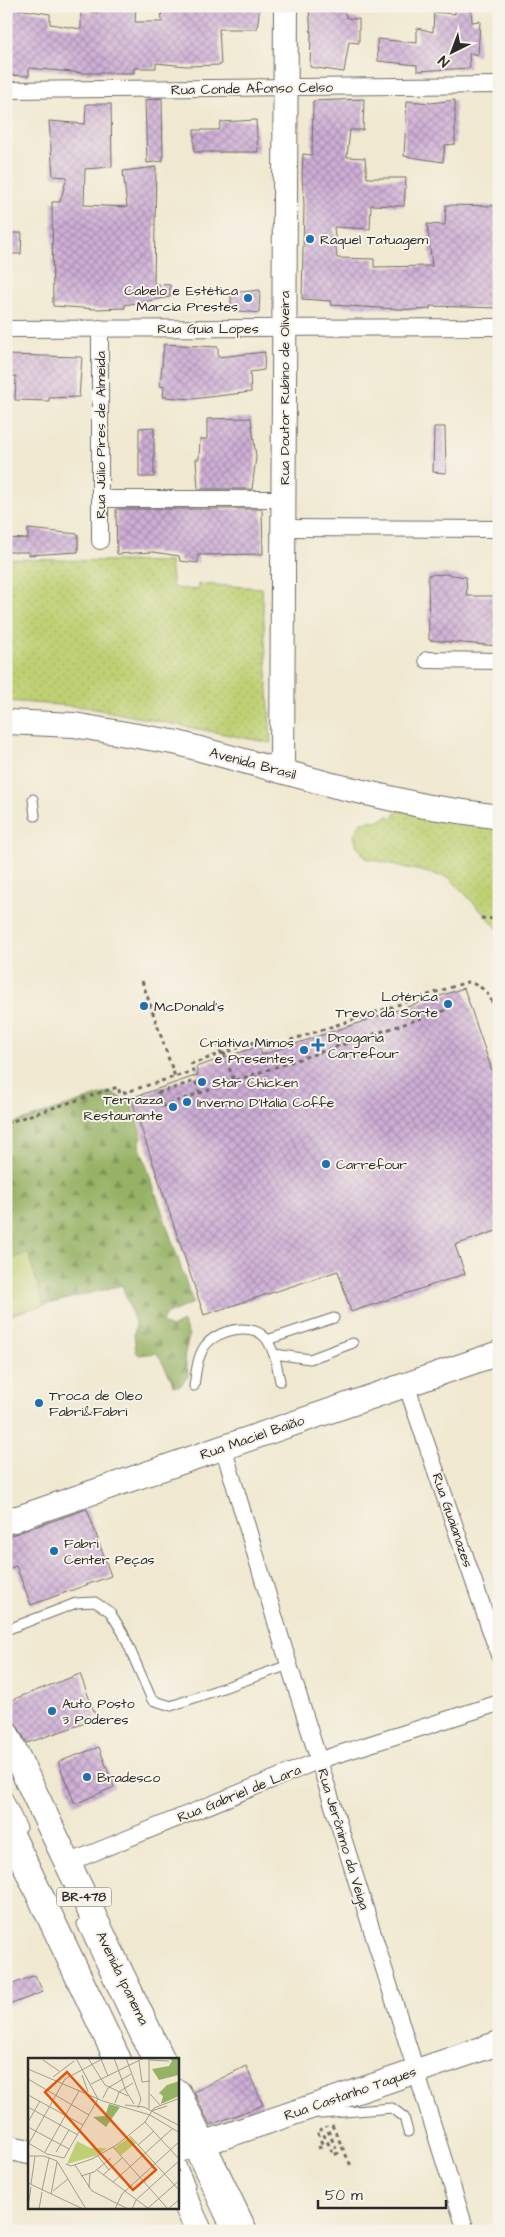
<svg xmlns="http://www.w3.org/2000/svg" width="505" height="2237" font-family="'Architects Daughter',sans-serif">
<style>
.grass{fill:url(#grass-dots);stroke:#747e4f}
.forest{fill:url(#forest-firs);stroke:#606e48}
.park{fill:#bed073;stroke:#747e4f}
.building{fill:url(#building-cross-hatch)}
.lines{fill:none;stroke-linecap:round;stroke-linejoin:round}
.lane-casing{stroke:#706d65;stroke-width:11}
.street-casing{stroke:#706d65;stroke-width:18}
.secondary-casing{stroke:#706d65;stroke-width:26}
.primary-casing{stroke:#706d65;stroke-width:28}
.path{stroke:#706d65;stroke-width:3;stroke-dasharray:4 4;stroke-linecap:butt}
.lane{stroke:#fff;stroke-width:9}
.street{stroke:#fff;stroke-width:16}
.secondary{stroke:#fff;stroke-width:24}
.primary{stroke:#fff;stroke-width:26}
.poi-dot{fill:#1f6fb2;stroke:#f7f3e8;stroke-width:2}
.labels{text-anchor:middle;stroke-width:4;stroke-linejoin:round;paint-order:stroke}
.shield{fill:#f7f3e8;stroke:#686764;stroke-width:1}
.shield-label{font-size:12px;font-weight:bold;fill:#2b2b2b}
.street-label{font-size:14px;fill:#2b2b2b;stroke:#f7f3e8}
.poi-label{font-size:14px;fill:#2b2b2b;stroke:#f7f3e8;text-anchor:start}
.inset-road{fill:none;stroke:#a19c8e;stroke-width:1}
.view{fill:#df570e;fill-opacity:0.15;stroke:#df570e;stroke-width:2.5}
.inset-edge{fill:none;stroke:#2b2b2b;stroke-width:2.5}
</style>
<defs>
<pattern id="grass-dots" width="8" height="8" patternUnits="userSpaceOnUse" patternTransform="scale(1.25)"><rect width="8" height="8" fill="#bed073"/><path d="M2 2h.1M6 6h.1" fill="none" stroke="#a3b364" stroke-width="1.8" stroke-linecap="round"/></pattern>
<pattern id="forest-firs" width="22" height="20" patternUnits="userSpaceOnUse" patternTransform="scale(1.25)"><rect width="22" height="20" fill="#96b265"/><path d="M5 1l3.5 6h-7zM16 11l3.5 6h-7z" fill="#7b9153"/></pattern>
<pattern id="building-cross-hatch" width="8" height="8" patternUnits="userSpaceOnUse" patternTransform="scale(1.25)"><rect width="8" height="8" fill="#ceaed6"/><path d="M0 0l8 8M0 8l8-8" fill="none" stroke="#a78eae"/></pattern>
</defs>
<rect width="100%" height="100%" fill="#f7f3e8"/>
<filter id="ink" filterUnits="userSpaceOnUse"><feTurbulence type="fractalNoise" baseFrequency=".02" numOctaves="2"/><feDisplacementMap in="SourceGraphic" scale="10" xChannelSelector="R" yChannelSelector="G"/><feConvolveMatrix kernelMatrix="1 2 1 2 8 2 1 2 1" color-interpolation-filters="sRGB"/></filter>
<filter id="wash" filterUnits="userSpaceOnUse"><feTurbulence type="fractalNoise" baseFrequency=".0096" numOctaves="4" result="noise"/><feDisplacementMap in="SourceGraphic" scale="20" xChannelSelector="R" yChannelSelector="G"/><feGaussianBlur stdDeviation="1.12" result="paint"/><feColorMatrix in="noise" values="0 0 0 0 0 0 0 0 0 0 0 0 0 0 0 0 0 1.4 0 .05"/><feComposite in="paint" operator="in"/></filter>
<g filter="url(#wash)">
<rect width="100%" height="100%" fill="#f0e8d0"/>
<path class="grass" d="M6,559L170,562L173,588L198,590V584L262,588L271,743L85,707L6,701Z
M398,810L499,827V930L450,878L366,858L357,846L354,836L361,822L380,820L388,816L392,818Z"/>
<path class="forest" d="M110,1092L131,1103L142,1137L139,1144L193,1303L165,1315L162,1323L171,1328L183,1322L189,1336L184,1357L189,1375L180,1386H173L171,1378L157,1353L139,1355L136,1352L134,1334L136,1325L122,1285L44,1305L28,1254L6,1260V1126Z"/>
<path class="park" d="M28,1254L44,1305L6,1316V1260Z"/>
<g id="blocks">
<path class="building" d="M98,6H136L135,22H162L161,6L196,11L195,6H260L257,29H219L221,65L186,66L156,63V68H134V73H83L29,68V76L6,75V7L50,14V24L81,29V11L97,13Z
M309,6H341L347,18L359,19V43L349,42L344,72L310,67L311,36Z
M471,7L472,22L480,21L478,55L469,53L470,68L417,71V65L378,61L377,39L417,43V28L433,32L434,12L455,14V10Z
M162,98L163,161L147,163L145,100Z
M364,99L363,130H350L347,157L365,158L367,178H406L404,206L371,205L370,229L334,227L337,258L374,259V267L432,266L427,224L445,225L446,205L499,206V308L430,306V309L415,310L330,305L331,301L302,299L304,204L302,177L303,154L312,155L313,101Z
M455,100V144L445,145L443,162L404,156L407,101L431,103Z
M86,104H111L112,167L85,169L84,205L127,207L123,171L156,167L154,284L170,285V297L125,305V308L96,309L53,306L52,202H60L67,177L53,176L49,121L85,124Z
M256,120L258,152H194V130H219L221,122Z
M6,233H22L21,254H6Z
M260,290L259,313L231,310V293Z
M164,344L218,347V357L265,352L264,370L250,372L251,392L193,399L163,397L164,387L160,386Z
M6,355L82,357L79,397L49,398V401L15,400L16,376H6Z
M251,418L256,457L252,489H198L196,459H199L200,439H207V419Z
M154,427V477H139V428Z
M434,427H445L446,473L433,472Z
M116,509H262L263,554L198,555V563L180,561L179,556L153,552L117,554Z
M28,529L78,534V552L29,555V552H6V538L28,539Z
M446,574L466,577L467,596H496L497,646L429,640L428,575Z
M464,988L499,1091V1230L455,1245L465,1274L351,1312L338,1271L204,1315L131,1098L198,1075L196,1067L259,1046L262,1055Z
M87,1509L111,1576L31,1605L16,1566L6,1570V1537Z
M80,1674L97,1719L27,1743L15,1722L6,1719V1702Z
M99,1747L114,1787L75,1804L58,1762Z
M35,1975L43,1992L6,2006V1987Z
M246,2066L263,2105L210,2125L194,2092Z"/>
</g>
</g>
<g filter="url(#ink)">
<use href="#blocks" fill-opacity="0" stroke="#706d65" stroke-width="1"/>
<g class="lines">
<g class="lane-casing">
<path id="lane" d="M33,799L35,816
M267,1340L334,1318
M274,1354L310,1359L353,1343
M194,1386C196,1373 197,1357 205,1346C218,1329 254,1321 267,1340C275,1352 277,1367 280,1381
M6,1630L76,1603L95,1602L110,1612L123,1633L152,1700L171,1706L289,1665
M6,1794L22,1828
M82,1924L146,2060
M321,2114L392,2108L404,2117L408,2132
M178,2127L227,2231
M178,2158L190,2185"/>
</g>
<g class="street-casing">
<path id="street" d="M6,90L499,85
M100,328V541
M6,329L499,327
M100,499H283
M283,528L499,529
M427,660L499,661
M406,1384L499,1655
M223,1447L289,1665L466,2231
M68,1863L320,1760L499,1703"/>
</g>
<g class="secondary-casing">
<path id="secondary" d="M6,722L74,725L178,743L332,785L424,806L499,817
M282,770L286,6
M6,1522L499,1353
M6,2147L29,2152
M178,2150L202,2144L499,2043"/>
</g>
<g class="primary-casing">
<path id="primary" d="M6,1519H14
M6,1734L162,2060
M6,1824L118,2060
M178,2093L244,2231
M178,2185L199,2231"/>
</g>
<path class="path" d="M481,918L499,919
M142,981L175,1077
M218,1043L221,1054
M224,1053L234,1081L446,1010
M200,1093L195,1081L158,1093L163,1106L234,1081
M6,1123L118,1087L120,1094L193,1071L191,1064L261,1040L264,1049L467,982C488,986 492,1001 499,1019
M332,2125L352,2168
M318,2148L323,2146L317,2131L321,2129L334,2155L338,2153L326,2126
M358,2231L364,2229"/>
<use href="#lane" class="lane"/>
<use href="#street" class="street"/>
<use href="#secondary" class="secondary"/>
<use href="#primary" class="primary"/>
</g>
</g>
<g class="poi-dot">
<circle cx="310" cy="239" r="5"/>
<circle cx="248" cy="298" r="5"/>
<circle cx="448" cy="1004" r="5"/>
<circle cx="144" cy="1006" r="5"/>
<path d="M315.5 1037.5h5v5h5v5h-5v5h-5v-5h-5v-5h5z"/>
<circle cx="304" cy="1050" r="5"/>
<circle cx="202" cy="1082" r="5"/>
<circle cx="187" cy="1102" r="5"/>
<circle cx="173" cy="1107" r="5"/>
<circle cx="326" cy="1164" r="5"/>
<circle cx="39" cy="1403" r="5"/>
<circle cx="54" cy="1551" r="5"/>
<circle cx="52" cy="1711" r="5"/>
<circle cx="87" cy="1777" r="5"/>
</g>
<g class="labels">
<rect class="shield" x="56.5" y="1887.5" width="55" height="19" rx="4"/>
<g class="shield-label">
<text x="84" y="1901">BR-478</text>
</g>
<g class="street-label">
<text transform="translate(252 88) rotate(-1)" y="5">Rua Conde Afonso Celso</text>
<text x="208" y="333">Rua Guia Lopes</text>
<text transform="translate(284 388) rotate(-90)" y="5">Rua Doutor Rubino de Oliveira</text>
<text transform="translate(100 435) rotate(-90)" y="5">Rua Júlio Pires de Almeida</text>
<text transform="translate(253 763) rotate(15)" y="5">Avenida Brasil</text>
<text transform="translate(252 1437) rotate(-19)" y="5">Rua Maciel Baião</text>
<text transform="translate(453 1520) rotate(71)" y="5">Rua Guaianazes</text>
<text transform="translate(239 1793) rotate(-22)" y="5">Rua Gabriel de Lara</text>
<text transform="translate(344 1839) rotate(73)" y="5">Rua Jerônimo da Veiga</text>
<text transform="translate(123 1978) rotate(64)" y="5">Avenida Ipanema</text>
<text transform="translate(350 2093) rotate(-19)" y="5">Rua Castanho Taques</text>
</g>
<g class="poi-label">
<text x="320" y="244">Raquel Tatuagem</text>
<text x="238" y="295" text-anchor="end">Cabelo e Estética<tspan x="238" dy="16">Marcia Prestes</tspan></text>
<text x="438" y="1001" text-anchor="end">Lotérica<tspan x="438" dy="16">Trevo da Sorte</tspan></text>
<text x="154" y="1011">McDonald's</text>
<text x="328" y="1042">Drogaria<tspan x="328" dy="16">Carrefour</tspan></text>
<text x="294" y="1047" text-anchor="end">Criativa Mimos<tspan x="294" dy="16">e Presentes</tspan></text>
<text x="212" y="1087">Star Chicken</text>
<text x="163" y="1104" text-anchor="end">Terrazza<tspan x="163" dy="16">Restaurante</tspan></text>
<text x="197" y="1107">Inverno D'Italia Coffe</text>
<text x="336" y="1169">Carrefour</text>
<text x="49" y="1400">Troca de Oleo<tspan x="49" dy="16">Fabri&amp;Fabri</tspan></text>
<text x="64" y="1548">Fabri<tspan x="64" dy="16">Center Peças</tspan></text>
<text x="62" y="1708">Auto Posto<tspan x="62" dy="16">3 Poderes</tspan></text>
<text x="97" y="1782">Bradesco</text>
</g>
</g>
<g transform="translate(28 2058)">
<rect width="151" height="151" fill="#f0e8d0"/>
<path d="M102,79L108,85L93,97L86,90ZM49,83L62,90H79L70,97L39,106Z" fill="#bed073"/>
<path d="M141,0H151V17L131,22L124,11L141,8L144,3ZM151,23V38L133,46L135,38L131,35L139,27ZM81,46L92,49L78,69L65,59L77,58Z" fill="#96b265"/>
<path class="inset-road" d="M60,0L77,27L100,38M86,0L98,33L106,46M98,0L113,41L110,50M73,1L80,18M15,2L31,13M121,2L141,3M111,3L114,24L122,23M0,11L75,43L122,57L152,75M54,17L60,34M25,19L46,3M0,21L61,57M63,26L116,0M122,36L133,48M0,37L55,67M75,40L80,30L103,16M87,45L91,34L105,25M97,47L116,49L152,68M0,49L50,77M121,51V0M123,53L139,48M0,64L12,43M117,64L152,102M0,69L41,91M102,78L152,133M0,85L19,96L36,100M0,87L37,21L76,0M110,87L126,73M85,89L140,151M17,94L51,33M28,94L41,72M0,98H16L29,103L58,151M70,98L81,112M36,100L70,41L48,0M38,106L43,108L64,101L90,86L117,64L126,50L152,40M47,107L64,133L100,151M69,112L121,151M75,117L94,100M53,118L66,114L83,100M85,124L144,71M0,125L55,151M3,126L7,98M61,130L62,115M14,132L21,100M25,133L40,121M23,136L29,104M0,149L3,129M120,150L152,122M11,151L14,134M87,151L94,136L152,83M104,151L108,142L152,102M140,151L152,141"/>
<path class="view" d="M39,14L128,112L105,132L17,34Z"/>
<rect width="151" height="151" class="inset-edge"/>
</g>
<rect width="505" height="2237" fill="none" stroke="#f7f3e8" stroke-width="25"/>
<g transform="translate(452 52) rotate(222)" stroke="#f7f3e8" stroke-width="4" paint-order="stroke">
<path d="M0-4L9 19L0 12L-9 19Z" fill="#2b2b2b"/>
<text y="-8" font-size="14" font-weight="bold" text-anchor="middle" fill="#2b2b2b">N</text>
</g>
<path d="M318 2200v8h128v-8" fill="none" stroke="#2b2b2b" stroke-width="2.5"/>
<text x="325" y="2200" font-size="15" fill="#2b2b2b" stroke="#f7f3e8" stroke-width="4" paint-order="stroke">50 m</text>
</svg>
